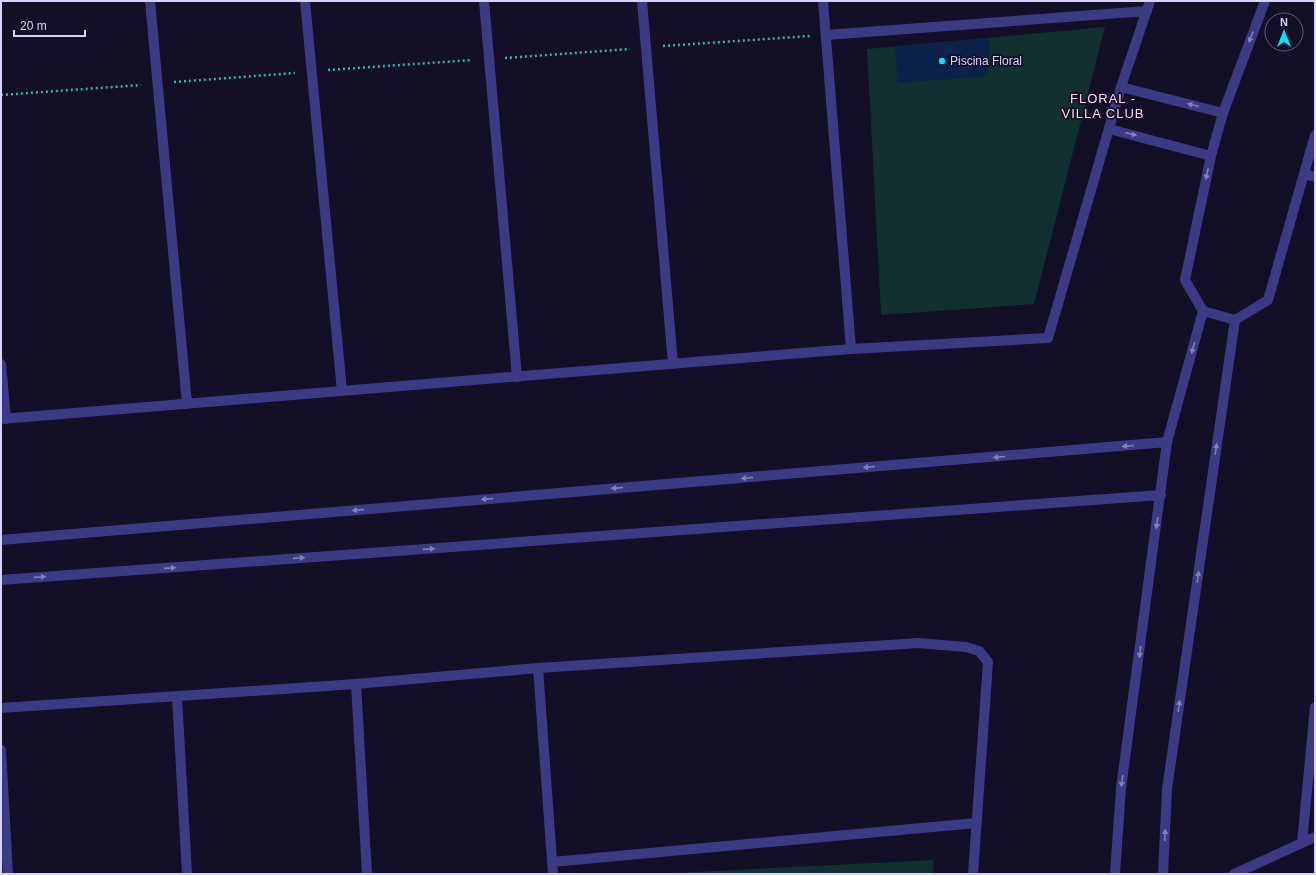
<svg xmlns="http://www.w3.org/2000/svg" width="1316" height="875" font-family="Helvetica,sans-serif">
<style>
.green{fill:#12302f}
.water{fill:#0c2248}
.lines{fill:none;stroke-linecap:round;stroke-linejoin:round}
.path{stroke:#2fb8b0;stroke-width:2.5;stroke-dasharray:2 3;stroke-linecap:butt}
.minor{stroke:#3d3a85;stroke-width:10}
.oneway{fill:#837fbc}
.poi-dot{fill:#00e5ff;stroke:#130f26;stroke-width:1.5}
.labels{text-anchor:middle;stroke-width:3.5;stroke-linejoin:round;paint-order:stroke}
.poi-label{font-size:12px;fill:#d9d4ff;stroke:#130f26;text-anchor:start}
.neighbourhood-label{font-size:13px;letter-spacing:1px;fill:#ffd6f0;stroke:#130f26}
</style>
<rect width="100%" height="100%" fill="#130f26"/>
<path class="green" d="M1105,27L1034,304L881,315L867,49Z
M933,860L934,874H654Z"/>
<path class="water" d="M990,38L988,76L898,83L895,46Z"/>
<g class="lines">
<path class="path" d="M663,46L810,36
M505,58L630,49
M328,70L472,60
M174,82L295,73
M1,95L141,85"/>
<path class="minor" d="M150,1L187,404
M305,1L342,391
M484,1L517,377
M642,1L673,364
M823,1L851,349
M826,35L1147,11
M1121,87L1223,113
M1109,129L1211,156
M1305,174L1315,177
M1235,320L1203,311L1185,280L1211,156L1223,113L1265,1
M1,364L6,419
M1,419L851,349L1048,338L1121,87L1150,1
M1,540L1167,442
M1,580L1161,495
M538,668L553,874
M356,684L367,874
M177,697L187,874
M1,708L356,684L538,668L874,646L918,643L966,647L979,651L988,662L973,874
M1,750L8,874
M1302,843L1315,707
M552,862L976,823
M1115,874L1121,788L1167,442L1203,311
M1163,874L1167,789L1235,320L1268,300L1315,135
M1234,874L1315,837"/>
</g>
<defs><path id="oneway-solid" d="M-6-.8H1V-3.2L6.5 0L1 3.2V.8H-6Z"/></defs>
<g class="oneway">
<use href="#oneway-solid" transform="translate(1251 37) rotate(111)"/>
<use href="#oneway-solid" transform="translate(1193 105) rotate(-166)"/>
<use href="#oneway-solid" transform="translate(1131 134) rotate(14)"/>
<use href="#oneway-solid" transform="translate(1207 174) rotate(102)"/>
<use href="#oneway-solid" transform="translate(1193 348) rotate(105)"/>
<use href="#oneway-solid" transform="translate(1128 446) rotate(175)"/>
<use href="#oneway-solid" transform="translate(1216 449) rotate(-82)"/>
<use href="#oneway-solid" transform="translate(999 457) rotate(175)"/>
<use href="#oneway-solid" transform="translate(869 467) rotate(175)"/>
<use href="#oneway-solid" transform="translate(747 478) rotate(175)"/>
<use href="#oneway-solid" transform="translate(617 488) rotate(175)"/>
<use href="#oneway-solid" transform="translate(487 499) rotate(175)"/>
<use href="#oneway-solid" transform="translate(358 510) rotate(175)"/>
<use href="#oneway-solid" transform="translate(1157 523) rotate(98)"/>
<use href="#oneway-solid" transform="translate(429 549) rotate(-4)"/>
<use href="#oneway-solid" transform="translate(299 558) rotate(-4)"/>
<use href="#oneway-solid" transform="translate(170 568) rotate(-4)"/>
<use href="#oneway-solid" transform="translate(40 577) rotate(-4)"/>
<use href="#oneway-solid" transform="translate(1198 577) rotate(-82)"/>
<use href="#oneway-solid" transform="translate(1140 652) rotate(98)"/>
<use href="#oneway-solid" transform="translate(1179 706) rotate(-82)"/>
<use href="#oneway-solid" transform="translate(1122 781) rotate(98)"/>
<use href="#oneway-solid" transform="translate(1165 835) rotate(-87)"/>
</g>
<circle class="poi-dot" cx="942" cy="61" r="4"/>
<g class="labels">
<g class="poi-label">
<text x="950" y="65">Piscina Floral</text>
</g>
<g class="neighbourhood-label">
<text x="1103" y="103">FLORAL -<tspan x="1103" dy="15">VILLA CLUB</tspan></text>
</g>
</g>
<rect width="1316" height="875" fill="none" stroke="#d9d4ff" stroke-width="4"/>
<g transform="translate(1284 32)"><circle r="19" fill="#130f26" stroke="#625e7d"/>
<path d="M0-3L7 15L0 10L-7 15Z" fill="#00e5ff"/>
<text y="-6" font-size="11" font-weight="bold" text-anchor="middle" fill="#d9d4ff">N</text>
</g>
<path d="M14 30v6h71v-6" fill="none" stroke="#d9d4ff" stroke-width="2"/>
<text x="20" y="30" font-size="12" fill="#d9d4ff" stroke="#130f26" stroke-width="3" paint-order="stroke">20 m</text>
</svg>
